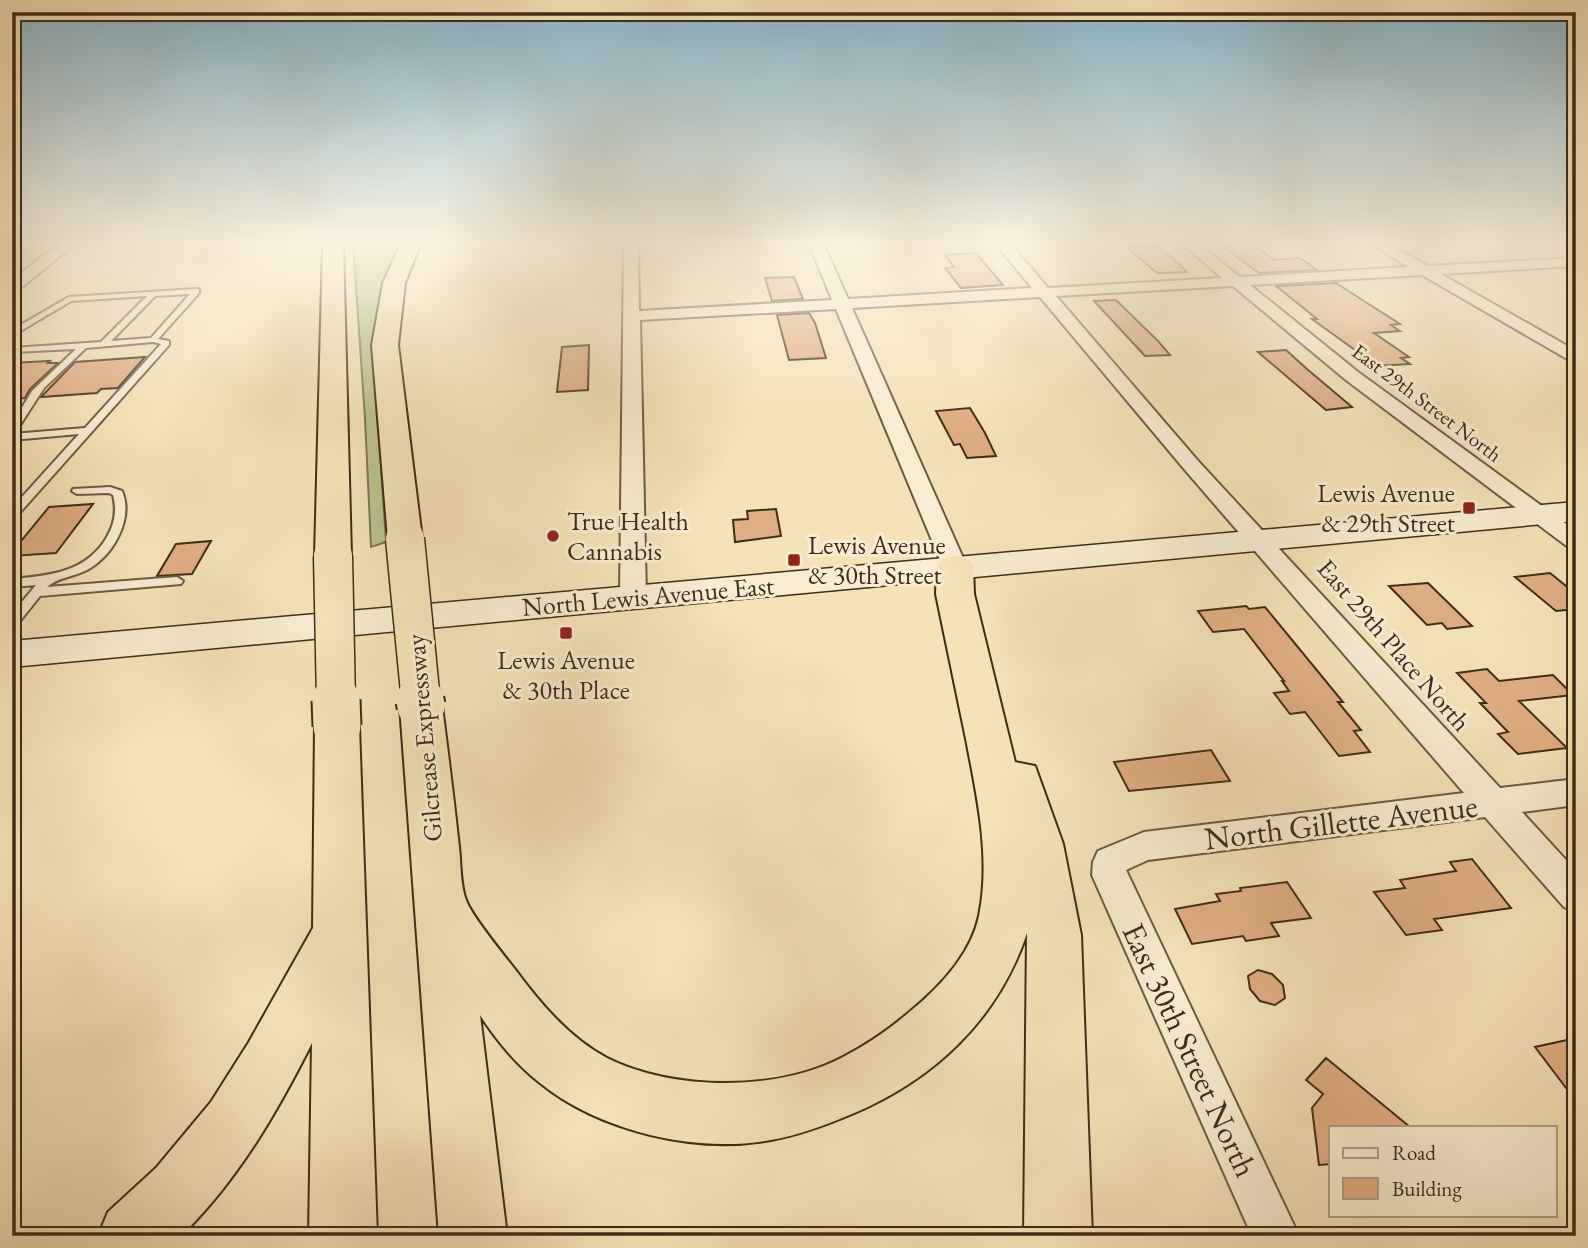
<svg xmlns="http://www.w3.org/2000/svg" width="1588" height="1248" font-family="'EB Garamond',serif">
<style>
.green{fill:#bcc38f;stroke:#7d7853;stroke-width:2}
.building{fill:#e0ae84;stroke:#3e2d17;stroke-width:2}
.lines{fill:none;stroke-linecap:round;stroke-linejoin:round}
.service-casing{stroke:#6c5a40;stroke-width:4}
.minor-casing{stroke:#6c5a40;stroke-width:4}
.secondary-casing{stroke:#3e2d17;stroke-width:3}
.motorway-casing{stroke:#3e2d17;stroke-width:4}
.service{fill:#f8ecd2;fill-rule:evenodd}
.minor{fill:#f8ecd2;fill-rule:evenodd}
.secondary{fill:#f8ecd2;fill-rule:evenodd}
.motorway{fill:#f5e2b9;fill-rule:evenodd}
.motorway-bridge-far1-casing{stroke:#3e2d17;stroke-width:41;stroke-linecap:butt}
.motorway-bridge-casing{stroke:#3e2d17;stroke-width:51;stroke-linecap:butt}
.motorway-bridge-far1{stroke:#f5e2b9;stroke-width:38}
.motorway-bridge{stroke:#f5e2b9;stroke-width:47}
.poi-dot{fill:#8f2418;stroke:#f8ecd2;stroke-width:2.5}
.labels{text-anchor:middle;stroke-width:6;stroke-linejoin:round;paint-order:stroke}
.far-street-label{font-size:21px;fill:#3e2d17;stroke:#f8ecd2}
.poi-label{font-size:26px;fill:#3e2d17;stroke:#f8ecd2;text-anchor:start}
.street-label{font-size:26px;fill:#3e2d17;stroke:#f8ecd2}
.near-street-label{font-size:32px;fill:#3e2d17;stroke:#f8ecd2}
</style>
<rect width="100%" height="100%" fill="#f5e2b9"/>
<filter id="stains"><feTurbulence type="fractalNoise" baseFrequency=".00286" numOctaves="4"/><feColorMatrix values="0 0 0 0 .2 0 0 0 0 .09 0 0 0 0 .02 0 0 0 .5 -.17"/></filter>
<radialGradient id="worn" r=".72"><stop offset=".6" stop-color="#630" stop-opacity="0"/><stop offset="1" stop-color="#630" stop-opacity=".3"/></radialGradient>
<path class="green" d="M353,243H400C384,276 376,308 373,345L386,542L371,547L365,418Z"/>
<path class="building" d="M1218,243H1251L1274,260L1300,258L1317,270L1259,273Z
M1157,245L1178,263L1187,272L1157,273L1126,247Z
M976,253L1003,285L961,288L945,268L954,267L945,255Z
M794,277L803,299L772,301L765,278Z
M1336,283L1400,324L1391,325L1400,331L1374,333L1409,357L1401,358L1410,364L1377,366L1312,319H1317L1276,286Z
M1116,300L1158,341L1170,355L1145,356L1094,301Z
M809,313L815,323L826,358L789,360L777,315Z
M589,345L588,390L557,392L562,347Z
M1286,350L1307,369L1352,407L1326,410L1258,352Z
M145,357L118,388L101,389L97,393L41,397L75,362Z
M50,361L48,363H58L30,389L25,398L12,399V363Z
M970,408L985,433L996,456L967,458L960,444L954,445L936,411Z
M93,504L56,553L12,556V552L49,507Z
M776,509L781,536L735,542L733,520L748,519L747,511Z
M211,541L192,574L157,576L176,544Z
M1550,573L1576,594V609L1556,611L1515,577Z
M1428,583L1472,626L1447,629L1442,623L1427,625L1389,586Z
M1246,606L1249,609L1265,607L1343,702H1338L1361,730L1354,731L1370,752L1339,756L1305,712L1290,714L1274,693L1289,691L1282,681H1284L1244,629L1213,632L1198,611Z
M1487,669L1499,681L1553,675L1573,695L1519,701L1567,748L1518,754L1498,734L1508,732L1480,703H1486L1457,673Z
M1211,750L1230,781L1129,791L1114,762Z
M1472,859L1511,908L1434,919L1442,930L1406,935L1374,892L1405,888L1400,880L1456,871L1450,862Z
M1287,882L1311,918L1271,923L1279,936L1246,941L1243,936L1192,944L1175,909L1220,901L1216,894L1241,891L1240,888Z
M1258,970L1272,974L1283,985L1285,998L1275,1005L1260,1001L1250,989L1248,976Z
M1576,1038V1101L1535,1047Z
M1326,1058L1410,1127H1331V1164L1319,1165L1312,1108L1323,1094L1306,1080Z"/>
<g class="lines">
<g class="service-casing">
<path id="service" d="M196,289H199V293L158,339L169,341V345L16,517L12,518V508L79,434L12,440V434L85,428L161,344L153,342L86,348L44,388L15,433L12,434V424L32,391L76,349L12,352V348L101,342L147,296L71,301L12,336V330L69,297ZM190,294L151,338L111,341L155,296Z
M110,487L122,491C134,519 113,556 87,570C74,577 58,577 47,587L177,577L183,581L181,584L40,596L16,626L12,627V614L36,585L12,587V579C49,576 87,572 107,537C115,523 117,510 113,495L109,493L77,494L72,491L73,489Z"/>
</g>
<g class="minor-casing">
<path id="minor" d="M60,243H76L17,291L12,293V280Z
M624,243H638L639,311L832,300L809,243H823L848,299L1032,288L995,243H1010L1048,288L1222,278L1182,243H1198L1240,277L1408,267L1370,243H1388L1427,266L1576,258V266L1441,274L1576,351V364L1422,275L1250,285L1358,372L1576,531V549L1568,547L1346,380L1233,286L1056,296L1199,462L1500,788L1576,779V805L1522,812L1576,871V912L1564,907L1485,817L1148,860L1126,870L1299,1236H1252L1092,875L1093,862L1098,851L1144,832L1464,793L1185,470L1040,297L852,308L967,567L964,572L955,575L946,572L943,567L836,309L640,320L646,597L642,603L633,605L624,603L620,597Z"/>
</g>
<g class="secondary-casing">
<path id="secondary" d="M1576,502V521L12,667V641Z"/>
</g>
<g class="motorway-casing">
<path id="motorway" d="M323,243H343L351,556L345,564L333,567L321,564L315,556Z
M401,243H421L405,283L398,345L422,539L417,546L405,550L393,546L388,539L372,345L383,283Z
M955,556L968,559L973,567L974,594L1015,762L1035,766L1063,844L1081,935L1092,1236H1024L1027,933C998,1019 935,1079 852,1114C826,1125 799,1135 771,1140C696,1154 599,1131 540,1083C516,1064 496,1040 480,1015L507,1236H439L400,706L406,695L421,690L436,695L442,706C448,753 454,800 459,847C461,864 460,885 466,900C471,915 503,954 514,968C539,1002 569,1038 607,1058C673,1091 777,1092 843,1057C866,1045 887,1031 907,1014C937,990 971,955 979,916C991,857 977,797 966,739C956,691 946,642 936,594L937,567L942,559Z
M337,709L352,714L359,726L377,1236H309L312,1043C276,1114 238,1180 181,1236H98L108,1212L156,1168L211,1102L249,1042L313,928L315,726L322,714Z"/>
</g>
<use href="#service" class="service"/>
<use href="#minor" class="minor"/>
<use href="#secondary" class="secondary"/>
<use href="#motorway" class="motorway"/>
<g class="motorway-bridge-far1-casing">
<path id="motorway-bridge-far1" d="M405,539L421,702
M333,556L336,702"/>
</g>
<g class="motorway-bridge-casing">
<path id="motorway-bridge" d="M336,700L337,726
M420,700L421,706"/>
</g>
<use href="#motorway-bridge-far1" class="motorway-bridge-far1"/>
<use href="#motorway-bridge" class="motorway-bridge"/>
</g>
<linearGradient id="sky" x2="0" y2="1"><stop stop-color="#8ab8cf"/><stop offset="0.58" stop-color="#faf2e0"/><stop offset="1" stop-color="#faf2e0" stop-opacity="0"/></linearGradient>
<rect width="1588" height="418" fill="url(#sky)"/>
<g class="poi-dot">
<rect x="1462" y="501" width="14" height="14" rx="3.5"/>
<circle cx="553" cy="536" r="7"/>
<rect x="787" y="553" width="14" height="14" rx="3.5"/>
<rect x="559" y="626" width="14" height="14" rx="3.5"/>
</g>
<g class="labels">
<g class="far-street-label">
<text transform="translate(1427 403) rotate(37)" y="7">East 29th Street North</text>
</g>
<g class="poi-label">
<text x="1455" y="502" text-anchor="end">Lewis Avenue<tspan x="1455" dy="30">&amp; 29th Street</tspan></text>
<text x="567" y="530">True Health<tspan x="567" dy="30">Cannabis</tspan></text>
<text x="808" y="554">Lewis Avenue<tspan x="808" dy="30">&amp; 30th Street</tspan></text>
<text x="566" y="669" text-anchor="middle">Lewis Avenue<tspan x="566" dy="30">&amp; 30th Place</tspan></text>
</g>
<g class="street-label">
<text transform="translate(648 596) rotate(-5)" y="9">North Lewis Avenue East</text>
<text transform="translate(1394 645) rotate(49)" y="9">East 29th Place North</text>
<text transform="translate(424 738) rotate(-95)" y="9">Gilcrease Expressway</text>
</g>
<g class="near-street-label">
<text transform="translate(1341 822) rotate(-7)" y="11">North Gillette Avenue</text>
<text transform="translate(1190 1050) rotate(65)" y="11">East 30th Street North</text>
</g>
</g>
<rect width="1588" height="1248" fill="none" stroke="#f5e2b9" stroke-width="42"/>
<rect x="14" y="14" width="1560" height="1220" fill="none" stroke="#3e2d17" stroke-width="3.5"/>
<rect x="21" y="21" width="1546" height="1206" fill="none" stroke="#3e2d17" stroke-width="2"/>
<rect x="1329" y="1126" width="228" height="91" fill="#f8ecd2" stroke="#aea087" stroke-width="2"/>
<rect x="1343" y="1148" width="35" height="10" fill="#f8ecd2" stroke="#aea087" stroke-width="2"/>
<text x="1392" y="1160" font-size="21" fill="#3e2d17">Road</text>
<rect x="1343" y="1178" width="35" height="21" fill="#e0ae84" stroke="#aea087" stroke-width="2"/>
<text x="1392" y="1196" font-size="21" fill="#3e2d17">Building</text>
<rect width="100%" height="100%" filter="url(#stains)"/>
<rect width="100%" height="100%" fill="url(#worn)"/>
</svg>
